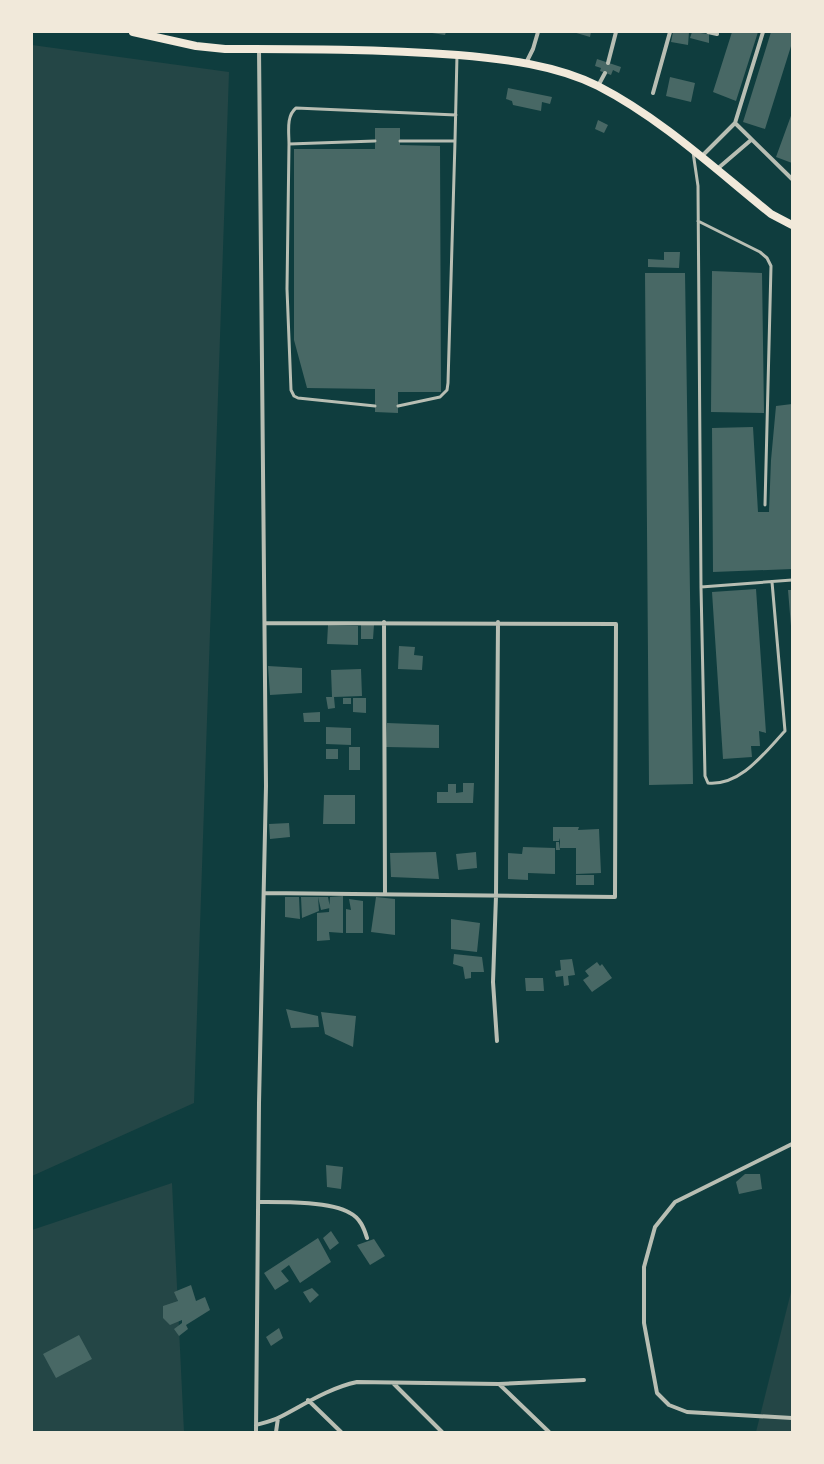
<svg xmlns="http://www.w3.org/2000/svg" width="824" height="1464" font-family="Commissioner,sans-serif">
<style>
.green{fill:#244646}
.building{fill:#486865}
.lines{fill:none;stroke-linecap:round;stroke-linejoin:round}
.service{stroke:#b8beb3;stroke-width:3}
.minor{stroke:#b8beb3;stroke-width:4}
.secondary{stroke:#f1e9da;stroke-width:8}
</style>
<rect width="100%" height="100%" fill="#0f3d3e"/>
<path class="green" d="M32,45L229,72L194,1103L32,1176Z
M172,1183L184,1432H32V1230Z
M792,1288V1432H756Z"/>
<path class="building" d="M432,32H446L445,35L432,33Z
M573,32H591L590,37Z
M673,32H689L688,45L671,42Z
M692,32L709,34V43L690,38Z
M732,32H758L736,101L713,92Z
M771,32H792V43L765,129L743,122Z
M597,59L621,67L619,73L613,70L611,75L600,71L601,68L595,66Z
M670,77L695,83L691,102L666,96Z
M508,88L552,97L550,104L542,102L541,111L513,105L512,101L506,99Z
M792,113V163L776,157Z
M598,120L608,125L604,133L595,129Z
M375,128H400V145L440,146L441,392H398V413L375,412V389L307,388L294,340V149H375Z
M664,252H680L679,268L648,267V259L664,260Z
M712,271L762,273L764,413L711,412Z
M645,273H685L693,784L649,785Z
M792,404V569L713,572L712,428L753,427L758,512H769L771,460L776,406Z
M756,589L766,733L759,731L760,746H751L752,757L723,759L712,592Z
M788,590H792V626H791Z
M361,624L374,625L373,639H361Z
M328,625L358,626V645L327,644Z
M399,646L415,647L414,655L423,656L422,670L398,669Z
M268,666L302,668V693L270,695Z
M361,669L362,696L334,697L335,708L328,709L326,697H332L331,670Z
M343,698H351V704H343Z
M353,698H366V713L353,712Z
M320,712V722H304L303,713Z
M387,723L439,725V748L386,747Z
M326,727L351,728V745L326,744Z
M349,747H360V770H349Z
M326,749H338V759H326Z
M463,783H474L473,803H437V792H448V784H456V793L463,792Z
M324,795H355V824H323Z
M289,823L290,837L270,839L269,824Z
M553,827H579L578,830L599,829L601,873L576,874V848H560V838L559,841H553Z
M556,842H559L560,850H556Z
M523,847L555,848V874L528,873V880L508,879V853L522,854Z
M436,852L439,879L391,877L390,853Z
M476,852L477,868L458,870L456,854Z
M576,875H594V885H576Z
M343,896V933L329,932L330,940L317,941V913L329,912L330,897Z
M285,897H299L300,919L285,917Z
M301,897H318L319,911L302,918Z
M318,897H328L330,908L321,910Z
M376,897L395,899V935L371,932Z
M349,899L363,901V933H346V909L351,910Z
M451,919L480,923L477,952L451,949Z
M454,954L482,957L484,972H471V978L465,979L463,967L453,964Z
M572,959L575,975L568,976L569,985L564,986L563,976L556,977L555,971L561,970L560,960Z
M597,962L600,966L602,964L612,978L592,992L583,980L589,976L585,971Z
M525,978H543L544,991H526Z
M286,1009L318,1016L319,1027L291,1028Z
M321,1012L356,1016L353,1047L325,1034Z
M326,1165L343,1167L341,1189L327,1187Z
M745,1174H760L762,1189L739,1194L736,1182Z
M331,1231L339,1243L330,1250L323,1238Z
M318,1238L331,1262L300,1283L289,1265L281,1271L289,1281L275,1290L264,1273Z
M374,1239L385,1256L370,1265L357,1245Z
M191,1285L196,1301L205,1297L210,1310L186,1325L188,1329L179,1336L174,1329L182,1323V1320L170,1325L163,1318V1306L178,1301L174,1292Z
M312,1288L319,1295L310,1303L303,1292Z
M279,1328L283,1338L271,1346L266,1337Z
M79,1335L92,1359L56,1378L43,1354Z"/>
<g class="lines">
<path class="service" d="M455,141L457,55
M289,144C289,132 286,116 296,108L456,115
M693,152L698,186L701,587L705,776L708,783C741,786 765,752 785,731L772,582
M698,221L760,252L767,258L771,266L765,505
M375,406L298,398L294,396L291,390L287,289L289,144L375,141
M398,406L440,397L447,390L448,383L455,141H400
M701,587L792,580"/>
<path class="minor" d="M708,32L717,34
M763,32L735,123L792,179
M526,63L533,49L538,32
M608,63L616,32
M598,86L605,73
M653,93L670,32
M701,157L735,123
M716,170L751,140
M384,622L385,894
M264,893L615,897L616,624L265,623
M497,1041L493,982L496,896L498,622
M792,1144L675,1202L655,1227L644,1267V1323L657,1393L669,1405L687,1412L792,1418
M258,1202C281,1202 330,1201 350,1213C360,1218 364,1228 367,1238
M394,1384L442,1432
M499,1384L549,1432
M308,1400L341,1432
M256,1425C263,1423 273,1421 280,1417C305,1404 329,1388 357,1382L499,1384L584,1380
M256,1432L259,1103L266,786L259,49
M276,1432L278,1418"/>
<path class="secondary" d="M133,32L196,46L225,49C302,49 380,49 458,55C505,59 556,65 598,86C662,119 715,169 771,214L792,225"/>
</g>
<rect width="824" height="1464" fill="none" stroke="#f1e9da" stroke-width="66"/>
</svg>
